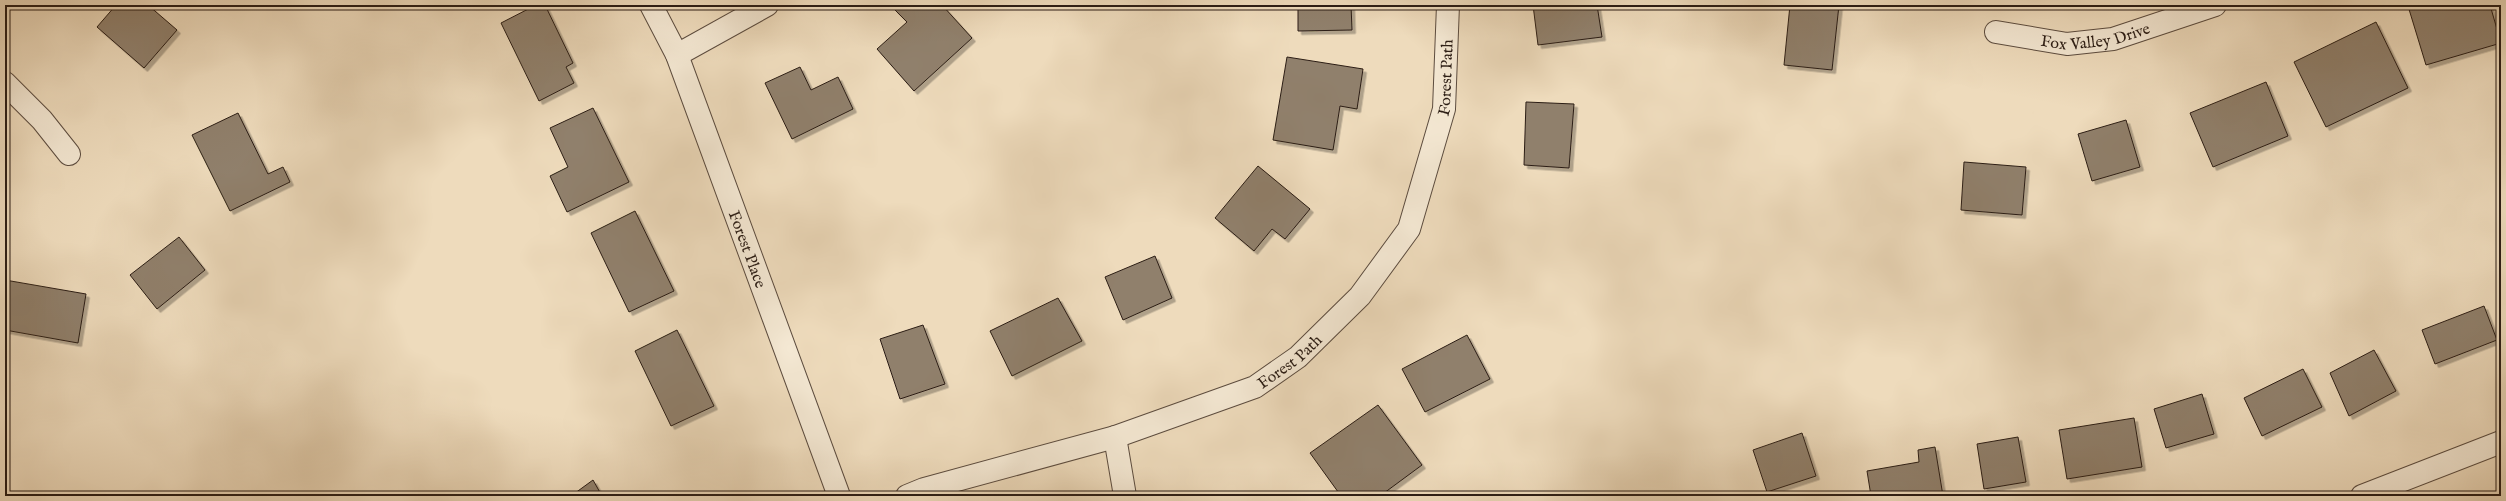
<svg xmlns="http://www.w3.org/2000/svg" width="2506" height="501" font-family="'IM FELL English',serif">
<style>
.building{fill:#90806c;stroke:#2b1d15;filter:url(#shadow)}
.lines{fill:none;stroke-linecap:round;stroke-linejoin:round}
.street-casing{stroke:#5c4c3f;stroke-width:24}
.street{stroke:#f4e8d3;stroke-width:22}
.labels{text-anchor:middle;stroke-width:4;stroke-linejoin:round;paint-order:stroke}
.street-label{font-size:16px;fill:#2b1d15;stroke:#f4e8d3}
</style>
<defs>
<filter id="shadow"><feDropShadow dx="3.5" dy="3.5" stdDeviation="0" flood-color="#0004"/></filter>
</defs>
<rect width="100%" height="100%" fill="#eedbbc"/>
<filter id="stains"><feTurbulence type="fractalNoise" baseFrequency=".005" numOctaves="4"/><feColorMatrix values="0 0 0 0 .2 0 0 0 0 .09 0 0 0 0 .02 0 0 0 .5 -.17"/></filter>
<radialGradient id="worn" r=".72"><stop offset=".6" stop-color="#630" stop-opacity="0"/><stop offset="1" stop-color="#630" stop-opacity=".3"/></radialGradient>
<path class="building" d="M116,5H148L177,30L144,68L97,27Z
M536,5H545L573,63L566,67L574,83L539,101L501,23Z
M899,5H942L972,38L914,91L877,49L907,22L894,9Z
M1298,5H1351L1352,30L1298,31Z
M1533,5H1597L1602,37L1538,45Z
M1790,5H1839L1832,70L1784,65Z
M2490,5L2501,43L2426,65L2408,6Z
M2376,22L2408,88L2326,127L2294,62Z
M1287,57L1363,69L1357,109L1340,106L1333,150L1273,140Z
M800,67L811,90L838,77L853,109L792,139L765,83Z
M2266,82L2288,136L2213,167L2190,113Z
M1526,102L1574,104L1569,168L1524,165Z
M593,108L629,182L567,212L550,176L568,167L550,128Z
M238,113L268,174L283,167L290,182L230,211L192,135Z
M2126,120L2140,167L2092,181L2078,134Z
M1964,162L2026,167L2022,215L1961,210Z
M1258,166L1310,209L1285,239L1272,229L1254,251L1215,218Z
M635,211L674,291L629,312L591,233Z
M179,237L205,270L157,309L130,275Z
M1155,256L1172,298L1123,320L1105,277Z
M5,280L86,294L78,343L5,330Z
M1058,298L1082,341L1012,376L990,331Z
M2484,306L2497,340L2435,364L2422,330Z
M923,325L945,384L900,399L880,339Z
M677,330L714,406L671,426L635,351Z
M1467,335L1490,379L1425,412L1402,369Z
M2374,350L2396,391L2349,416L2330,373Z
M2303,369L2322,407L2262,436L2244,398Z
M2202,394L2214,434L2166,448L2154,409Z
M1378,405L1422,465L1380,496H1341L1310,453Z
M2134,418L2142,467L2067,479L2059,430Z
M1802,433L1816,476L1767,492L1753,450Z
M2018,437L2026,482L1984,489L1977,444Z
M1935,447L1943,496H1871L1867,471L1919,462L1918,450Z
M593,480L602,496H571Z"/>
<g class="lines">
<g class="street-casing">
<g id="street">
<path id="s1" d="M651,5L677,55L839,496"/>
<path id="s2" d="M1996,32L2067,44L2113,39L2215,5"/>
<path d="M677,55L767,5"/>
<path d="M5,83L42,120L69,154"/>
<path d="M1115,437L1125,496"/>
<path id="s3" d="M907,496L924,489L1115,437L1255,387L1298,357L1360,296L1409,229L1444,109L1448,5"/>
<path d="M2362,496L2501,442"/>
</g>
</g>
<use href="#street" class="street"/>
</g>
<g class="labels">
<g class="street-label">
<text dy="6" stroke="none"><textPath href="#s2" startOffset="101">Fox Valley Drive</textPath></text>
<text dy="6" stroke="none"><textPath href="#s3" startOffset="744">Forest Path</textPath></text>
<text dy="6" stroke="none"><textPath href="#s1" startOffset="263">Forest Place</textPath></text>
<text dy="6" stroke="none"><textPath href="#s3" startOffset="408">Forest Path</textPath></text>
</g>
</g>
<rect width="2506" height="501" fill="none" stroke="#eedbbc" stroke-width="20"/>
<rect x="6" y="6" width="2494" height="489" fill="none" stroke="#2b1d15" stroke-width="2"/>
<rect x="10" y="10" width="2486" height="481" fill="none" stroke="#2b1d15"/>
<rect width="100%" height="100%" filter="url(#stains)"/>
<rect width="100%" height="100%" fill="url(#worn)"/>
</svg>
